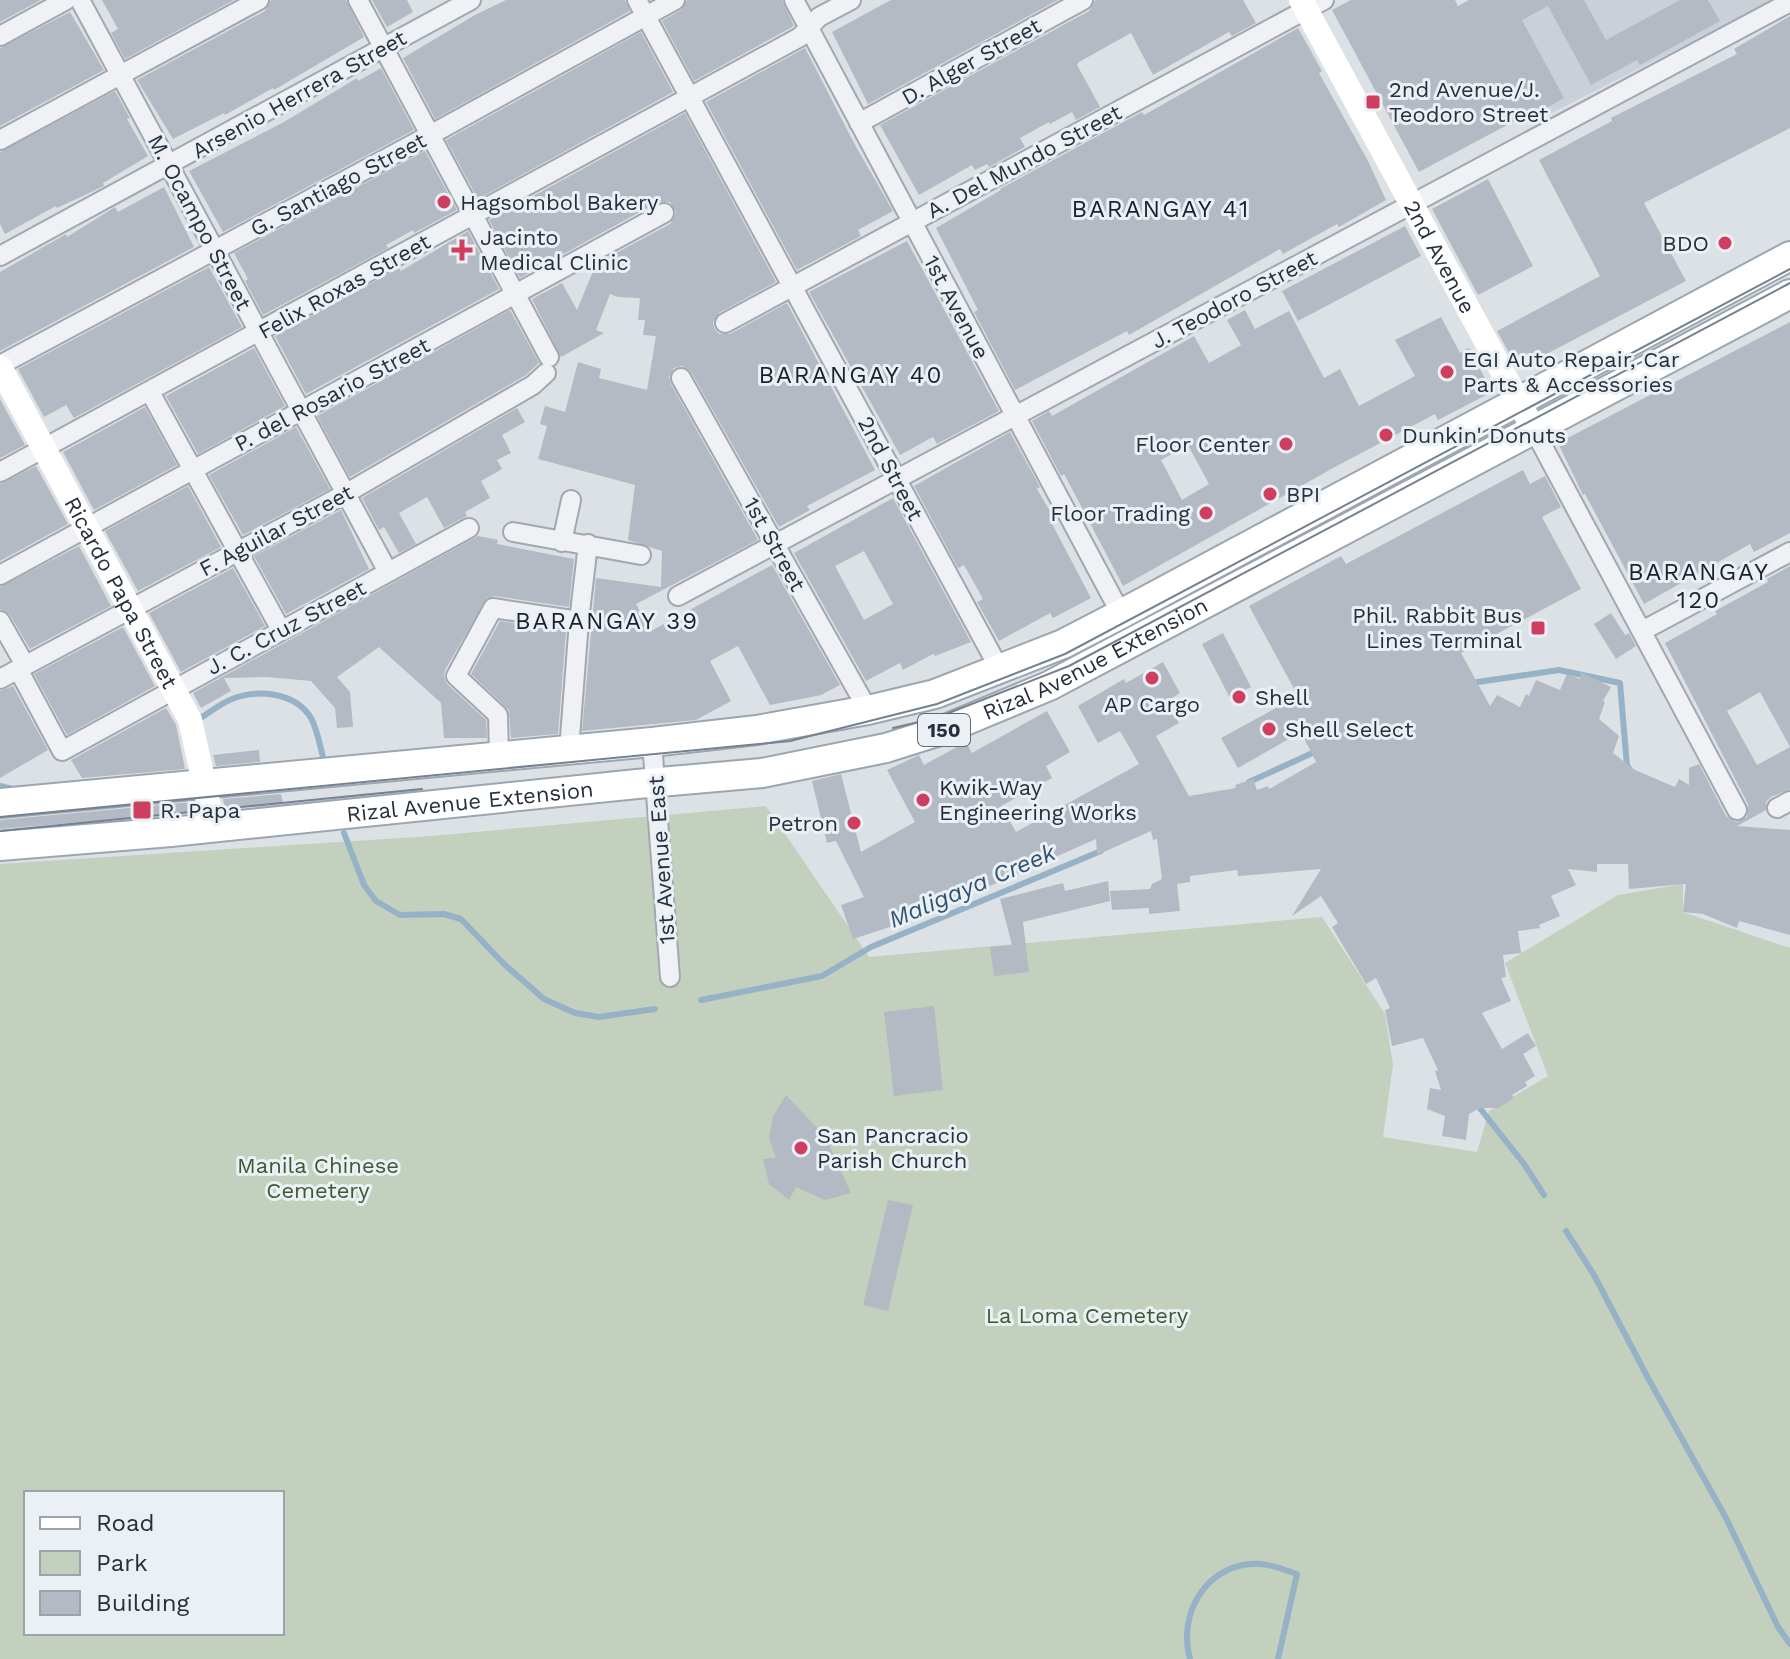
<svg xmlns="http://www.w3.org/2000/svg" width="1790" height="1659" font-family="'Work Sans',sans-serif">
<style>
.built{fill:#cad0d8}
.green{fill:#c3d0bd;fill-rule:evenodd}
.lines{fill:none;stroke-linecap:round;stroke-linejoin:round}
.stream{stroke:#96b2c7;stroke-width:6}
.building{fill:#b3bac3;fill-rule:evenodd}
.street-casing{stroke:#a2a8b0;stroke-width:22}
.primary-casing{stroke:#9ba6b2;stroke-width:32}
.street{stroke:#eff1f5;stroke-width:18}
.secondary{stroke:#fff;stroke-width:24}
.primary{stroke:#fff;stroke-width:28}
.tram{stroke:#758290;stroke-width:2}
.poi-dot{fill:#cf3e5f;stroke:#ebf0f4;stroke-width:3}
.labels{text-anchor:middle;stroke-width:6;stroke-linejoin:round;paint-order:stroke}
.shield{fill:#ebf0f4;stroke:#616a74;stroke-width:2}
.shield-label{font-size:20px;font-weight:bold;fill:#26303d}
.street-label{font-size:22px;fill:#26303d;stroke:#ebf0f4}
.poi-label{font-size:22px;fill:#26303d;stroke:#ebf0f4;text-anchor:start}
.park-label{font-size:22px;fill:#3d5833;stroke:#ebf0f4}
.neighbourhood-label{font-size:24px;letter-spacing:2px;fill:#18212d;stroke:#ebf0f4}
.water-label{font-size:24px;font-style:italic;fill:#305271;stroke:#ebf0f4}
</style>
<rect width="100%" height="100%" fill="#dce1e6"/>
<path class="built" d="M1469,0H1774L1532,123Z"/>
<path class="green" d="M766,806L869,957L1322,917L1385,1014L1393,1065L1383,1137L1477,1152L1489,1111L1548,1076L1505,963L1618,895L1683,884V912L1790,948V1659H0V864L431,836ZM26,1493H282V1633H26Z"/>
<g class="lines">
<path class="stream" d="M1471,683L1559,670L1620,683L1627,766L1629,768
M199,719C210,712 220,704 232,699C258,689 295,692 311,718C318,731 320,747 324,761
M1249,782L1319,750
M0,786L13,789
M344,833L364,885L376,901L400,915L444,914L461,919L504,964L544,999L575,1013L599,1017L655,1009
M701,1000L822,976L871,947L1101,851
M1475,1102L1524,1164L1544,1195
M1566,1231L1594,1275L1648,1378L1726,1518L1778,1627L1790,1644
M1190,1659C1177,1612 1208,1561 1261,1564C1273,1565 1285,1570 1297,1574L1278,1659"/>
</g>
<path class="building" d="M0,0H41L0,22Z
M102,0H234L125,59L111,33L118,29Z
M271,0H346L364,37L274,90L273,88L225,115L224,113L173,139L137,80L265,11Z
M372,0H407L413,12L387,27Z
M506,0H625L630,11L435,119L403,58L475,15Z
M687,0H782L794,26L694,81L662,21L681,10Z
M891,0H1058L868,104L832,32Z
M1095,0H1243L1256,23L1232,36L1229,32L1153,75L1131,33L1079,62L1077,65L1100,107L1076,120L1072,112L1050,124L1049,122L1020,138L1025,147L989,167L987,164L975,170L972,165L919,195L880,125L1089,11Z
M1351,0H1455L1458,6L1469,0H1584L1606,40L1680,0H1708L1720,21L1640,65L1637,60L1591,85L1548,6L1522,20L1564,98L1526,119L1524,116L1419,172L1332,10Z
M70,12L104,70L0,126V48Z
M1790,16V128L1644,203L1686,281L1518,369L1497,331L1600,276L1539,160L1612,121L1611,118L1737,54L1734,49Z
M1298,28L1322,71L1319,73L1368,161L1386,200L1339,227L1337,224L1283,254L1280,249L1129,335L1127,331L1015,390L974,312L978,310L936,228L1001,190L1000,189L1142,112L1144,115Z
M641,32L673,92L478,199L446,140Z
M805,48L854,143L893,211L858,230L861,236L797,270L706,102Z
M381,68L414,130L223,232L189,171L284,122L357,78L358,81Z
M115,91L130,118L127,119L148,156L103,183L104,186L57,208L56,206L5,234L0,224V152Z
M685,113L776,282L719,313L713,322L714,328L719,334H730L787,303L875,470L807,506L810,510L779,527L691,372L682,366L674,368L669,377L671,384L758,540L636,604L651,631L772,565L840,685L821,695L770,705L738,646L710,661L731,701L696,720L582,731L596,578L661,587L662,551L628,540L635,485L538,459L547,426L540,424L545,406L565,412L578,362L601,369L599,378L647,390L656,336L643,335L645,320H638L640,298L618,297L610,294L596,330L604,333L561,357L532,299L562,283L577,310L596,264L670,224L676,213L670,202H658L520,278L489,220Z
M425,151L457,210L414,233L413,230L386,245L388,248L263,315L245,281L248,279L234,253Z
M1488,179L1533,266L1478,295L1432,209Z
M164,187L194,247L0,351V272L66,234L67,237L115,207L118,212Z
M1405,226L1421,256L1298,321L1282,291Z
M468,231L499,289L306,394L275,336L399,268L401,271Z
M907,241L999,411L937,444L933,437L900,455L809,292Z
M209,267L242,327L74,418L66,405L44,417L18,369Z
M510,310L539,363L526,375L350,477L317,416Z
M1245,310L1255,329L1289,311L1324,378L1340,369L1359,406L1415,376L1395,340L1441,317L1460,353L1469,348L1492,392L1438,420L1435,414L1333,468L1123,586L1080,504L1064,474L1061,476L1032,421L1049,411L1052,416L1194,336L1209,363L1241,345L1227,320ZM1188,445L1209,484L1182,500L1161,460Z
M1790,322V533L1754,552L1750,544L1644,604L1585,494L1583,495L1558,443Z
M254,348L285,406L198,454L166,396Z
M0,399L25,445L0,458Z
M145,407L177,465L94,510L63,452Z
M517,408L525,422L502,435L511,453L497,460L502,469L481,481L490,498L465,512L467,516L444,528L427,497L399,513L416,544L399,553L384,527L379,530L362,498Z
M296,427L330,489L243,535L209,475Z
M1010,432L1040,487L1037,489L1054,518L1050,520L1091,598L1053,618L1050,613L999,641L977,602L983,599L964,565L958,568L914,486Z
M36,466L68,524L0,561V484Z
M1523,470L1530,484L1545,476L1561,507L1542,517L1581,589L1461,653L1490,706L1497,695L1520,707L1526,694L1529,696L1536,680L1560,690L1567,674L1580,679L1581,672L1611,687L1603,701L1605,702L1599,719L1619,736L1613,753L1635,770L1675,787L1679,779L1689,785V768L1699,764L1726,816L1736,822L1747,817L1748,804L1665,643L1717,614L1715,611L1768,582L1767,579L1790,566V747L1760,692L1727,711L1757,765L1790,747V789L1771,797L1766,802V810L1737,826L1790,830V935L1739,921L1737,928L1703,914L1683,912L1686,884L1629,889L1628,864H1597V872L1568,869L1576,885L1551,896L1560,916L1539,925L1540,928L1518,931L1521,953L1503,955L1506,977L1501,978L1511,1001L1482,1013L1502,1049L1528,1033L1536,1046L1523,1054L1535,1076L1525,1082L1527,1086L1512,1095L1514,1098L1498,1108H1480L1469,1114L1466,1140L1442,1136L1445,1116L1427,1109L1430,1088L1441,1090L1435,1071L1438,1070L1423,1038L1392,1046L1385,1010L1390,1008L1376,978L1366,984L1332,927L1338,923L1321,896L1292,916L1321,869L1238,876L1237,870L1190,876V882L1177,884L1180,911L1149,914V908L1112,910L1110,891L1150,889L1152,884L1162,879L1157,839L1153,840L1151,831L1097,855L1096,839L990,886L987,881L949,902L944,893L904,908L907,914L891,919L893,926L853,939L841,905L864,897L836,841L827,843L812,781L841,774L861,852L915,822L887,770L919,755L924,765L966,742L972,753L1047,711L1070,752L1046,766L1052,778L1001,806L1016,832L1139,764L1120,731L1098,743L1078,706L1124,679L1126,683L1163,662L1180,693L1167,701L1179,723L1156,736L1189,796L1236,788L1235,785L1253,779L1257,790L1268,786L1269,789L1316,762L1301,732L1238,768L1221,738L1298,696L1249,606L1341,556L1346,564Z
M188,486L221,547L138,591L105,531Z
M893,498L971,642L935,656L933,654L903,670L900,663L866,681L794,553ZM864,551L893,604L864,620L835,566Z
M341,510L369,569L286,614L254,556Z
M478,536L498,540L497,544L574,559L569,607L495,596L487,598L445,670L444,676L447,684L486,720L487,738H444L441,703L379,647L337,677L350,692L353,727L337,728L335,708L311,681L267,677L224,678L231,691L201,708L193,693Z
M79,546L111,606L30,649L10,615L0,609V587Z
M233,568L265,626L181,672L149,613Z
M1611,613L1625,635L1629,633L1636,646L1616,659L1594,624Z
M500,621L566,631L558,734L511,738L509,710L471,674Z
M123,627L155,686L67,735L34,674Z
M1223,633L1251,687L1230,698L1202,644Z
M13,686L48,750L0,778V691Z
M166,708L176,725L185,769L82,778L71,760Z
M259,750L260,762L216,766L213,755Z
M281,794L283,803L225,809L223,799Z
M193,802L195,812L0,829V820Z
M1108,881L1110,901L1023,922L1029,972L994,976L990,947L1012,945L1000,899L1063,883L1065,891Z
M934,1006L943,1090L894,1096L884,1012Z
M786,1095L825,1136L851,1193L825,1200L796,1187L789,1200L769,1184L763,1159L776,1158L769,1138L773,1116Z
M888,1200L913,1205L888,1311L863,1305Z"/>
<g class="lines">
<g class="street-casing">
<path id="street" d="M80,0L388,572
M358,0L549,357
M637,0L1000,670
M794,0L1121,614
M0,36L66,0
M859,123L1083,0
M0,140L259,0
M0,256L471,0
M725,323L1324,0
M0,365L430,135L675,0
M681,378L868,710
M150,392L281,630
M1534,430L1737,810
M0,472L800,37L819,17L851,0
M513,532L641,555
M562,542L571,500
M0,575L664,213
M678,596L1790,2
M0,621L25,665
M579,621L588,544
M1642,631L1790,552
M18,669L62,751L469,528
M0,679L345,494L533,385L546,373
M652,742L670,977
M499,756L498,715L456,676L493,608L579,621L569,750
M1777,808L1790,801"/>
</g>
<g class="primary-casing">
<g id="primary">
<path d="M0,803L652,742L757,730L868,710L935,694L1063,644L1121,614L1790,256"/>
<path id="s3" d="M0,846L171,832L637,784L762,773L886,748L943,730L1049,686L1790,294"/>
</g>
</g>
<use href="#street" class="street"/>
<g class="secondary">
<path id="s1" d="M1301,0L1534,430"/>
<path id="s2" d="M0,367L190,720L214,828"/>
</g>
<use href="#primary" class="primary"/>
<path class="tram" d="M893,728L936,718L1069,666L1790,283
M0,817L790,741L937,704L1065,654L1790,269
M0,831L422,789"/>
</g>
<g class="poi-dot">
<rect x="1365" y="94" width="16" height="16" rx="4"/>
<circle cx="444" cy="202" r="8"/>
<circle cx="1725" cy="243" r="8"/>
<path d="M458 238h8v8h8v8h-8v8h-8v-8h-8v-8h8z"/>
<circle cx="1447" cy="372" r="8"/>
<circle cx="1386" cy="435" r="8"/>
<circle cx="1286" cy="444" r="8"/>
<circle cx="1270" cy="494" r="8"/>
<circle cx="1206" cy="513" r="8"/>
<rect x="1530" y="620" width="16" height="16" rx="4"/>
<circle cx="1152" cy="678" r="8"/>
<circle cx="1239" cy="697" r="8"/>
<circle cx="1269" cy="729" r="8"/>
<circle cx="923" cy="800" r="8"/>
<rect x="132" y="800" width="20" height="20" rx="4"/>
<circle cx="854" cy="823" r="8"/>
<circle cx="801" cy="1148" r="8"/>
</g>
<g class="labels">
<rect class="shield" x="918" y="714" width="52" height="32" rx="6"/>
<g class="shield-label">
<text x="944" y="737">150</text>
</g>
<g class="street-label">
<text transform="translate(971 61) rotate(-29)" y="8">D. Alger Street</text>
<text transform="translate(299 94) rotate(-29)" y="8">Arsenio Herrera Street</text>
<text transform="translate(1024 161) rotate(-28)" y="8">A. Del Mundo Street</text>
<text transform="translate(338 184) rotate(-28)" y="8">G. Santiago Street</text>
<text transform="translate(200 222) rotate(62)" y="8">M. Ocampo Street</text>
<text dy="8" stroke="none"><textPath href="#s1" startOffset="292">2nd Avenue</textPath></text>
<text transform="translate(344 286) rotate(-29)" y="8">Felix Roxas Street</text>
<text transform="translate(1234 299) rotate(-28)" y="8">J. Teodoro Street</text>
<text transform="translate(957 307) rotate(62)" y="8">1st Avenue</text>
<text transform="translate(332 394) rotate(-28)" y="8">P. del Rosario Street</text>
<text transform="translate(891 468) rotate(62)" y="8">2nd Street</text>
<text transform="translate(276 530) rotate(-28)" y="8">F. Aguilar Street</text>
<text transform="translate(775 544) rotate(61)" y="8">1st Street</text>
<text dy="8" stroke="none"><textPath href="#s2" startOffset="256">Ricardo Papa Street</textPath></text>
<text transform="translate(286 627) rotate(-28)" y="8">J. C. Cruz Street</text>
<text dy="8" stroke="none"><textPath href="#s3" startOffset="1120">Rizal Avenue Extension</textPath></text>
<text dy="8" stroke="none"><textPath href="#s3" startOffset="472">Rizal Avenue Extension</textPath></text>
<text transform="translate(661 860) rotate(-94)" y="8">1st Avenue East</text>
</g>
<g class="poi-label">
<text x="1389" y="97">2nd Avenue/J.<tspan x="1389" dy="25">Teodoro Street</tspan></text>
<text x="460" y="210">Hagsombol Bakery</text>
<text x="480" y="245">Jacinto<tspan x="480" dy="25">Medical Clinic</tspan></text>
<text x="1709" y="251" text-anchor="end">BDO</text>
<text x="1463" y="367">EGI Auto Repair, Car<tspan x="1463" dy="25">Parts &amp; Accessories</tspan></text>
<text x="1402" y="443">Dunkin' Donuts</text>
<text x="1270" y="452" text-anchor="end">Floor Center</text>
<text x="1286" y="502">BPI</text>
<text x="1190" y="521" text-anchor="end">Floor Trading</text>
<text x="1522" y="623" text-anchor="end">Phil. Rabbit Bus<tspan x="1522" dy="25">Lines Terminal</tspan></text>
<text x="1255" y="705">Shell</text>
<text x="1152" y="712" text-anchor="middle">AP Cargo</text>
<text x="1285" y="737">Shell Select</text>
<text x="939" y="795">Kwik-Way<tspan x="939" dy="25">Engineering Works</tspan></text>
<text x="160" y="818">R. Papa</text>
<text x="838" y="831" text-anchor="end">Petron</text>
<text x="817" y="1143">San Pancracio<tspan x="817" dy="25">Parish Church</tspan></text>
</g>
<g class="park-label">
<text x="318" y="1173">Manila Chinese<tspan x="318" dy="25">Cemetery</tspan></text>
<text x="1087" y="1323">La Loma Cemetery</text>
</g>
<g class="neighbourhood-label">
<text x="1161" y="217">BARANGAY 41</text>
<text x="851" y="383">BARANGAY 40</text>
<text x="1699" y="580">BARANGAY<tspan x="1699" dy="28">120</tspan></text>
<text x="607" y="629">BARANGAY 39</text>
</g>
<g class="water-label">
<text transform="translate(972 886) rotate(-23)" y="8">Maligaya Creek</text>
</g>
</g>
<rect x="24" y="1491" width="260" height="144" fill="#ebf0f4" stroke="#9ca3ab" stroke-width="2"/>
<rect x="40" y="1517" width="40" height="12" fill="#ffffff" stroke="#9ca3ab" stroke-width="2"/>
<text x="96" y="1531" font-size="24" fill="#26303d">Road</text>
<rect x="40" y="1551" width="40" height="24" fill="#c3d0bd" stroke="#9ca3ab" stroke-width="2"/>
<text x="96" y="1571" font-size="24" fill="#26303d">Park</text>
<rect x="40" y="1591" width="40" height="24" fill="#b3bac3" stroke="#9ca3ab" stroke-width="2"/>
<text x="96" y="1611" font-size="24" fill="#26303d">Building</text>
</svg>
